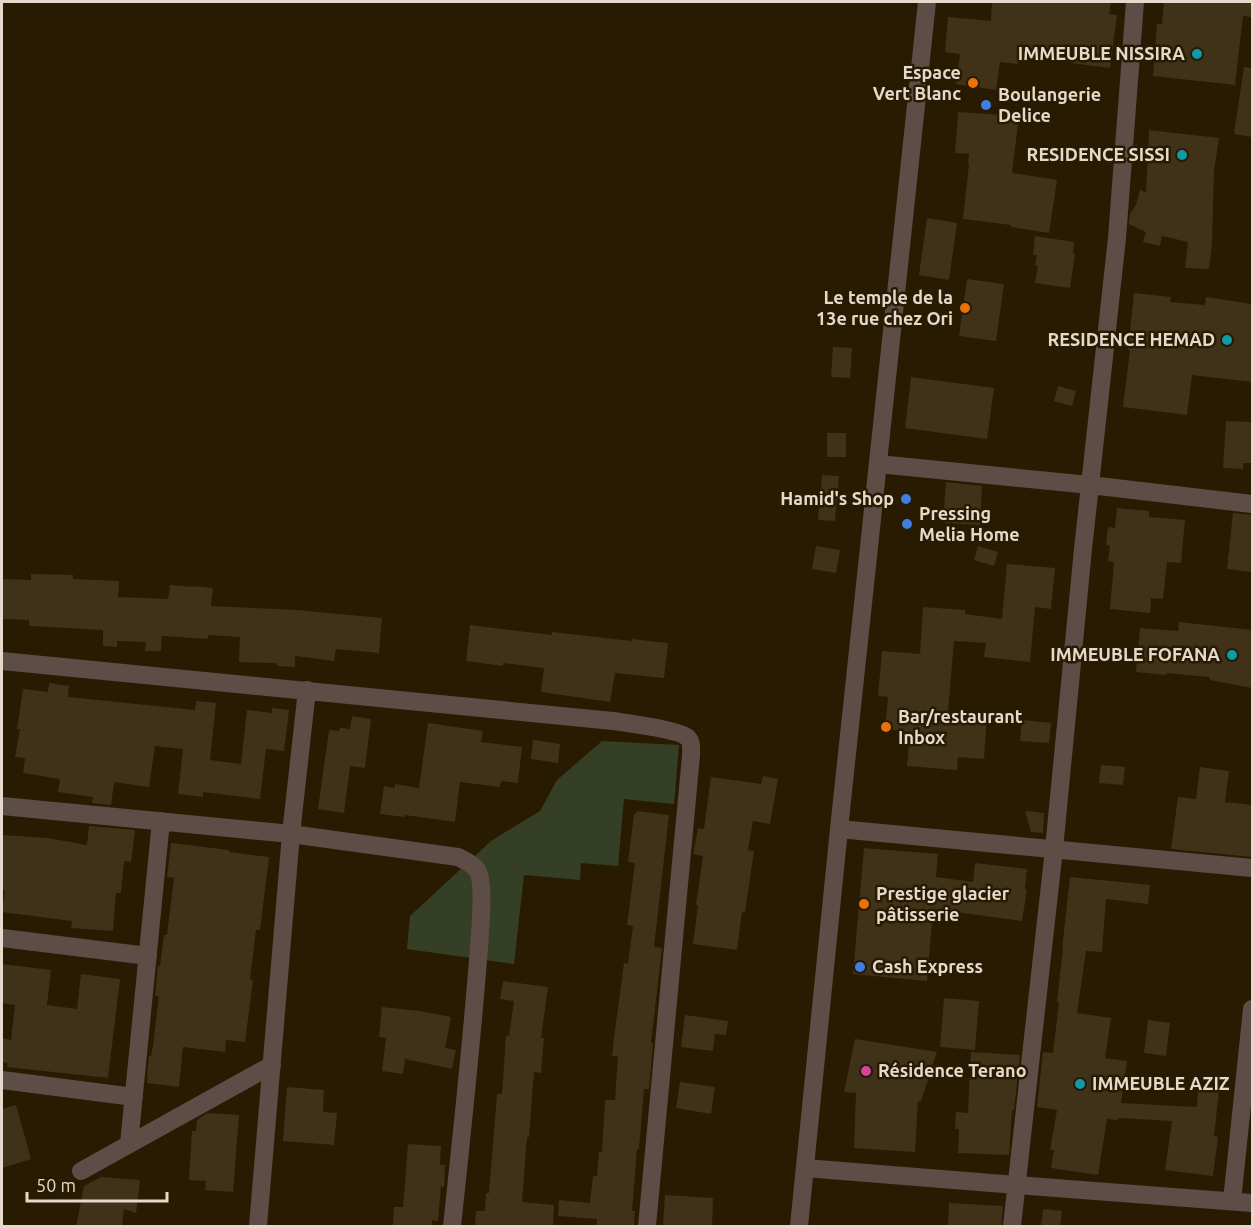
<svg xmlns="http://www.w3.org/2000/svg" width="1254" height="1228" font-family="Ubuntu,sans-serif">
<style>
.green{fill:#343f25}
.building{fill:#403219}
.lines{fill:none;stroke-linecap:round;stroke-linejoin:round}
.minor{stroke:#5e4c47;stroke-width:18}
.culture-dot{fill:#0f9aa8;stroke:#281b02;stroke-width:2}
.food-dot{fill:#e8710a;stroke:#281b02;stroke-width:2}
.shop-dot{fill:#3f7fe0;stroke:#281b02;stroke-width:2}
.hotel-dot{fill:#d1479c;stroke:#281b02;stroke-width:2}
.labels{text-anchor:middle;stroke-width:5;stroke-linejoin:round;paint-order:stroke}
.poi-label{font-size:18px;font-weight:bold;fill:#e3dacc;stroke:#281b02;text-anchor:end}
</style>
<rect width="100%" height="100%" fill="#281b02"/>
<path class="green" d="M602,741L679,745L674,804L624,799L618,866L581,863L580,880L524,875L514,964L407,949L410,916L491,841L540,811L557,780Z"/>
<path class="building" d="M992,2H1111L1109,14L1117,15L1110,68L1071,63V62L1021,52L1019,53L1018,64L1000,62L996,90L956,84L960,54L945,52L948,17L991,21Z
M1164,2H1252V17L1243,16L1235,85L1153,76L1157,24H1162Z
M1244,67L1252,68V137L1234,134Z
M958,112L1019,116L1012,173L1057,180L1049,233L1011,227V225L963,219L969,164H968L969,154L955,153Z
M1149,130L1219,138L1214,171L1212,243L1209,269L1185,268L1188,242L1162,236L1160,246L1143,242L1146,232L1129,224L1130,214L1136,205L1140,190L1146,192Z
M927,218L957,223L949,280L919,275Z
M1035,236L1074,242L1073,254H1075L1070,288L1035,283L1038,266L1035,265L1037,255H1033Z
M967,279L1004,284L996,341L959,336Z
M1134,293L1171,297L1170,302L1205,305L1206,297L1252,304V382L1192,375L1187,415L1123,407L1130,350H1128Z
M833,347L852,348L850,378L831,377Z
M911,377L994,388L987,439L905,428Z
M1058,386L1076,391L1072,406L1054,401Z
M1226,421L1252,422V463H1243V469L1223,468Z
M827,433H846V457H827Z
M822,475L839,476L835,521L818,520Z
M946,482L982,486L980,525L943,523Z
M1117,508L1149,511V517L1185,520L1181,563L1167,562L1163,599L1151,598L1150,613L1110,609L1114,562L1108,561L1110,546L1106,545L1108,527L1115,528Z
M1233,513L1252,515V572L1227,569Z
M816,546L840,550L836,573L812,569Z
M978,546L998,552L994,566L974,560Z
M1007,564L1055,568L1051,609L1035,607L1030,662L984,657L986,643L954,641L948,713L987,716L984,759L958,757L957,770L907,766L910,732L885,729L888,697L878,696L882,651L920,654L923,607L965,610V614L1002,619Z
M31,574L73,575V579L119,581L118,597L168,599L170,585L195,587V586L213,588L211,606L297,610L382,618L379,653L336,649L334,661L295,656V667L277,666V663L239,662L240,637L208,635V639L162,636L161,651H145L146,642L117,641V647L103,646V630L29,626V620L2,619V579L31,580Z
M1179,622L1252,630V688L1210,680V677L1166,673V675L1136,672L1140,628L1178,631Z
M470,625L552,635V632L632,641V639L668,643L664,678L615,673L610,702L541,692L544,668L503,663V666L466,661Z
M49,683L69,686L68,697L195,710L196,701L216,703L210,760L241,764L247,710L272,713V708L289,710L284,751L266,749L260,799L203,792V797L178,794L183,749L155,746L149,787L114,782L111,805L92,803L93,797L58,792L60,779L23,773L25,758L15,757L20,729H17L23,689L48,692Z
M352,716L371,719L365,768L350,766L344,813L318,809L329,730L339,731L340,728L350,729Z
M1022,720L1051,723L1049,743L1020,741Z
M428,723L483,731L481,742L522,747L518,783L501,781L500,787L460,782L455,822L405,815V817L380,814L384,786L395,788V784L419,788Z
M533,740L560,744L558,763L531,759Z
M1101,765L1125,767L1123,785L1099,783Z
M1200,767L1229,771L1225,802L1252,805V857L1171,849L1178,797L1196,799Z
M763,776L778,779L770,824L753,821L748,850L754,851L745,912H742L737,950L693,944L698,905H696L703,856L693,854L694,850L698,828L704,829L711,777L761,784Z
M637,811L669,815L654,947L662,948L651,1043H653L649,1089H644L639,1149H637L632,1211H635L634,1227H597V1219L558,1216L559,1200L590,1203L593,1176H597L599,1152H602L605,1100H615L618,1056H612L614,1038L624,963L628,964L633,926L627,925L635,863L628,862L634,814H636Z
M1025,811L1044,813L1043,833L1031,832Z
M89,826L135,830L131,862L124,861L121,893H116L113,931L71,928L72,921L2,912L5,890H2V835L48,838L87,845Z
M171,843L229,850V852L269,857L260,930H256L250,979L253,980L245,1042L226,1040L225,1052L183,1047L179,1087L147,1083L148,1076H147L149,1056H151L153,1046L159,996H155L158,966H160L164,935H167L174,878L167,877Z
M864,848L938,854L936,877L973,882L975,863L1027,869L1025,889H1027L1022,921L933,909L927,981L853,974Z
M1070,877L1150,885L1148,904L1106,899L1102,952L1086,951L1077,1013L1111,1018L1105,1058L1127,1061L1121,1103L1197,1107L1198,1088L1219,1090L1214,1136L1218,1137L1213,1176L1165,1170L1172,1121L1118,1118V1120L1107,1119L1098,1175L1051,1168L1054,1150H1050L1057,1110L1037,1107L1043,1052L1053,1053L1059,1002H1057L1063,949H1062Z
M2,964L51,970L47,1005L77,1009L81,974L120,979L108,1078L7,1067L8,1063L2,1062V1038L11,1040L15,1005L2,1003Z
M503,981L548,987L541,1038H544L541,1073L534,1072L529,1137H527L522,1202L554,1205L553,1225L478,1227L475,1225L476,1211H485L486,1193H489L497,1094H502L506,1035L509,1036L514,1001L500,999Z
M944,998L979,1001L975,1050L940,1047Z
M382,1007L420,1011L451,1017L445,1048L456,1050L452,1069L405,1059L403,1074L382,1071L386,1038L379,1037Z
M685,1015L728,1021L726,1035L715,1034L713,1051L681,1047Z
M1148,1020L1170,1023L1166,1056L1144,1053Z
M855,1039L937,1052L921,1101H918L915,1152L854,1148L856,1093L844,1092Z
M971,1052L1020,1055L1014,1110H1012L1009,1155L958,1153L959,1129H955L956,1112L968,1113Z
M680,1082L715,1087L711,1114L676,1108Z
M287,1087L324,1090L323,1112L337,1113L334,1145L283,1141Z
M16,1105L31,1159L2,1168V1109Z
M208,1113L239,1115L233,1192L205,1190L206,1181L189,1180L192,1131H196L197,1120Z
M408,1144L441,1146L440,1165H445L444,1187L441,1186L438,1221L432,1220V1227H393L394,1207H403Z
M101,1177L140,1180L136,1213L124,1209L122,1227H76L84,1186Z
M665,1195L713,1198L712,1227H663Z
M949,1203L1003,1206L1001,1227H948Z
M1043,1209L1062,1211L1060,1227H1041Z"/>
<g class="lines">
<path class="minor" d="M878,464L1090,485L1252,504
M2,661L613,721C626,723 681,730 688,738C692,742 691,750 691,756L647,1226
M2,806L291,834L458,857C464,860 473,864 477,870C485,881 480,932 479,947C472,1041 462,1133 452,1226
M839,829L1252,868
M2,938L148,956
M2,1080L134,1097
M129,1144L161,821
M805,1168L1016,1185L1252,1203
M81,1171L272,1065
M1232,1201L1252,1009
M258,1226L291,834L307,690
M799,1226L839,829L927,2
M1012,1226L1054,849L1083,549L1117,238L1135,2"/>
</g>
<g class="culture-dot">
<circle cx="1197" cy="54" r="6"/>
<circle cx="1182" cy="155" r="6"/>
<circle cx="1227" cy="340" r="6"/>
<circle cx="1232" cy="655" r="6"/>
<circle cx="1080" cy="1084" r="6"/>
</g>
<g class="food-dot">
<circle cx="973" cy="83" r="6"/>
<circle cx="965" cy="308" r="6"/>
<circle cx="886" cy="727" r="6"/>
<circle cx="864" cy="904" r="6"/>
</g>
<g class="shop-dot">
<circle cx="986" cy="105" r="6"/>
<circle cx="906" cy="499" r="6"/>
<circle cx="907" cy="524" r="6"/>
<circle cx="860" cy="967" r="6"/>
</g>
<circle class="hotel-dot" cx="866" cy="1071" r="6"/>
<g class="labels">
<g class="poi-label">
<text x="1185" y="60">IMMEUBLE NISSIRA</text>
<text x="961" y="79">Espace<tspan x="961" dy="21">Vert Blanc</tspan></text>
<text x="998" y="101" text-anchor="start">Boulangerie<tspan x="998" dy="21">Delice</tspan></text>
<text x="1170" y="161">RESIDENCE SISSI</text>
<text x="953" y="304">Le temple de la<tspan x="953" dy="21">13e rue chez Ori</tspan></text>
<text x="1215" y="346">RESIDENCE HEMAD</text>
<text x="894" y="505">Hamid's Shop</text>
<text x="919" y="520" text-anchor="start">Pressing<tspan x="919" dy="21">Melia Home</tspan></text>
<text x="1220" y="661">IMMEUBLE FOFANA</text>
<text x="898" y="723" text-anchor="start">Bar/restaurant<tspan x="898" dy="21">Inbox</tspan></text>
<text x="876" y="900" text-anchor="start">Prestige glacier<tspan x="876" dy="21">pâtisserie</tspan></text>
<text x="872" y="973" text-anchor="start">Cash Express</text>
<text x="878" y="1077" text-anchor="start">Résidence Terano</text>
<text x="1092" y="1090" text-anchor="start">IMMEUBLE AZIZ</text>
</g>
</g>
<rect width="1254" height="1228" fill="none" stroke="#e3dacc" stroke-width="6"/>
<path d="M27 1192v9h140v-9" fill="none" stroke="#e3dacc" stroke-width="3"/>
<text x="36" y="1192" font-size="18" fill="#e3dacc" stroke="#281b02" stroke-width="4.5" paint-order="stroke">50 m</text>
</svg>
